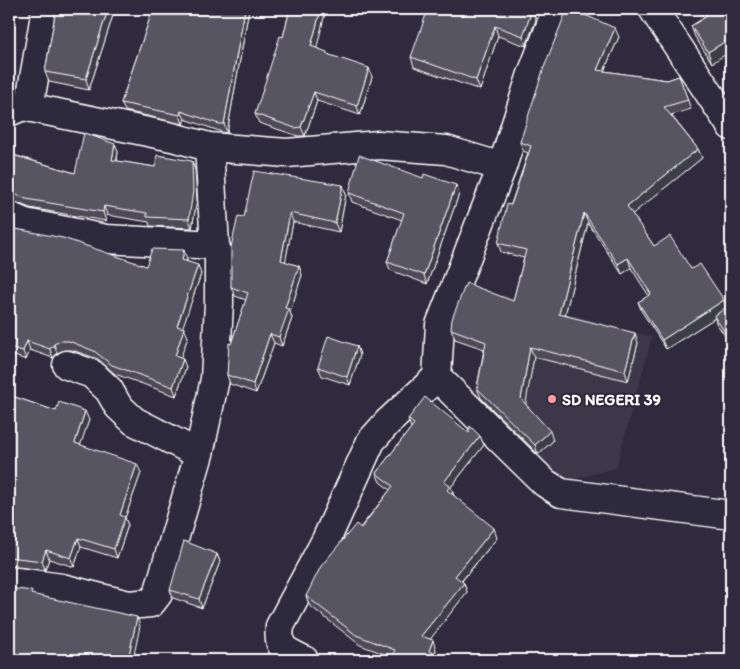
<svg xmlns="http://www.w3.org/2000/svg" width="740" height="669" font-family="Itim,sans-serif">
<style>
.built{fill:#3c3749}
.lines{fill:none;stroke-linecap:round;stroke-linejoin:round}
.street-casing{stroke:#fff;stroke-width:31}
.secondary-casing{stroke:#fff;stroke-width:31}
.street{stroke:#2f2a3d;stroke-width:28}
.secondary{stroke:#2f2a3d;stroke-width:28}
.wall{fill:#4d4956;stroke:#fff}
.shaded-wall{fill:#3e3c46;stroke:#fff}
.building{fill:#595564;stroke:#fff}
.poi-dot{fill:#ff9aa2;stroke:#2f2a3d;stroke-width:2}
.labels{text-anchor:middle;stroke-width:4;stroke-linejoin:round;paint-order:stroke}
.poi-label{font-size:16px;font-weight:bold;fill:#fff;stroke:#2f2a3d;text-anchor:start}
</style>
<rect width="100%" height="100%" fill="#2f2a3d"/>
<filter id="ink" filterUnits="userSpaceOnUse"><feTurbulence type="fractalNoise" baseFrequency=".02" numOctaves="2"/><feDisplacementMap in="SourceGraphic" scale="10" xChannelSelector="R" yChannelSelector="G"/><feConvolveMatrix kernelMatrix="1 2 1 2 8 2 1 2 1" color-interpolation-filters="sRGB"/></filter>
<g filter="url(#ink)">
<path class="built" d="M503,295L652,337L616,468L552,485L465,417Z"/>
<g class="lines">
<g class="street-casing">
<path id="street" d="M29,107L46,9
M9,112L23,106L172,137L209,147L287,153L379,145L446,150L502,167
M9,216L25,223L106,239L215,245
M67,365L92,374L109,390L118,406L134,421L199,454
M437,377L545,483L561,493L731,515
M9,581L62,588L129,605L151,603L158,594L199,454L215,379L219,303V258L215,245L209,147
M304,660C285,650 277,650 280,626L326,540L371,441L388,422L437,377L440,325L502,167L532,74L557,9"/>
</g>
<g class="secondary-casing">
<path id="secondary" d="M653,9L731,126"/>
</g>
<use href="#street" class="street"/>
<use href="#secondary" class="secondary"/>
</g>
<path class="wall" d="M56,9H115L89,90L49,82L45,72Z
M153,9H249L227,133L222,132L185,119L183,124L125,111L121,103Z
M290,9H326L316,48L372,77L360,115L317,101L305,136H298L259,123L255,114L283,37Z
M698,9H731L712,63L695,37L691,26L704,18Z
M532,10L536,20L526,46L498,36L480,90L414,67L411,57Z
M619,37L604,71L667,80L679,76L691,109L671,115L698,149L702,158L632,214L654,246L691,269L726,307L731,304V344L716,323L715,318L666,349L642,312L638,302L649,296L631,268L622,274L588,223L565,315L638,343L628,381L534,357L525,404L553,441L538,454L481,398L477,388L484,349L455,339L451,329L513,301L524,258L501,252L498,243L528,153L523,151L520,142Z
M9,139L12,147L10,154L75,173L115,144L118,152L117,161L155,167L195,170L197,200L192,228L150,226L149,222L107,215L106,221L30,208L15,202L9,201Z
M423,178L459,194L427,284L390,270L387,262L402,220L352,202L349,193Z
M346,194L339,232L293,222L285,262L299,266L302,275L290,312L292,318L282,346L274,343L256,393L230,384L227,375L231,344L246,300L235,296L231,287L244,217Z
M9,226L16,229L146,266L187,259V261L201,274L182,328L188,337L180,358L186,367L176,396L115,374L98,359L72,350H64L57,353L53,358L30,350L26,360L9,354Z
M357,346L360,355L350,385L322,376L318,367Z
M9,395L56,411L89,420L80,445L141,473L125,518L128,525L117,558L81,547L74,567L49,559L45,570L9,566Z
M408,419L480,436L484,445L451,487L454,496L497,538L462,581L464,583L467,592L430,639L436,650L435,653L392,657L360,645L309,605L306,596L390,490L380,482L376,473L411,428Z
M217,554L220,562L202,608L173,598L170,590Z"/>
<path class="shaded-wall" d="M108,9H115L89,90L86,79Z
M245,9H249L227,133L224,124Z
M321,9H326L315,55L311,46Z
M532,10L536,20L526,46L523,36Z
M495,26L498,36L480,90L476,80Z
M615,28L619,37L600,80L597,70Z
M731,38V51L712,63L708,52Z
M369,68L372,77L360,115L357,106Z
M314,92L317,101L305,136L301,127Z
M181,111L185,119L183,124L180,115Z
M9,139L12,147L9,157Z
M115,144L118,152L115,169L112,160Z
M698,149L702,158L630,216L627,206Z
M192,161L195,170L197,200L192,228L189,219Z
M343,185L346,194L339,232L335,223Z
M456,185L459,194L427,284L424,275Z
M104,206L107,215L106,221L103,212Z
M290,213L293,222L284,269L281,260Z
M584,213L588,223L563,323L559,314Z
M184,250L187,259L185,269L182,260Z
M628,258L631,268L622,274L618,264Z
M198,265L201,274L180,335L177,326Z
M299,266L302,275L290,312L292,318L282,346L279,337L285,308Z
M724,300L728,310L714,316L715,318L666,349L662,340Z
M184,328L188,337L178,365L175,356Z
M635,333L638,343L628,381L625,371Z
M270,334L274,343L256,393L253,384Z
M27,341L30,350L26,360L23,351Z
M54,344L57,353L53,358L50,349Z
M357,346L360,355L350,385L347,377Z
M530,347L534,357L525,408L521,399Z
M183,359L186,367L176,396L173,387Z
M85,411L89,420L78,452L75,443Z
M550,431L553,441L538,454L535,445Z
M480,436L484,445L451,487L454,496L451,500L444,482Z
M137,464L141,473L125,518L128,525L117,558L114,549L120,515Z
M494,528L497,538L458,585L455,576Z
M78,538L81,547L74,567L71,558Z
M46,550L49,559L45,570L42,561Z
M217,554L220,562L202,608L199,599Z
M464,583L467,592L425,646L421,636Z
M137,617L140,626L133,660H128Z
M433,640L436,650L432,660L429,651Z"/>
<path class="building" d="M56,9H108L86,79L45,72Z
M153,9H245L224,124H219L181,111L180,115L121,103Z
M290,9H321L311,46L327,52V54L369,68L357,106L314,92L301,127L295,128L255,114L280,36L283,37Z
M428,9H528L532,10L523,36L495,26L476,80L411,57Z
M567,9H571L615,28L597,70L667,80L679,76L688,100L664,107L698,149L627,206L654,246L670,236L691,269L700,264L724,300L662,340L638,302L651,294L628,258L618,264L584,213L559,314L635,333L625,371L530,347L521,399L550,431L535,445L477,388L486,342L451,329L452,319L466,283L513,301L526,250L498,243L507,204L511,205L531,146L520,142L543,70Z
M702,9H731V38L708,52L691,26L707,16Z
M84,133L115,144L112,160L155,167L157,155L192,161L193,191L189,219L147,217V213L104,206L103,212L26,199L12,193L9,192V154L75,173Z
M359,155L423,178L424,174L456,185L424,275L387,262L404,213L349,193Z
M254,171L343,185L335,223L290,213L281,260L299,266L285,308L289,309L279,337L270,334L253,384L227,375L229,343L231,344L248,293L231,287V247L238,216L244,217Z
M9,226L16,229L63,238L146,266L152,249L184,250L182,260L198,265L177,326L184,328L175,356L183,359L173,387L112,365L94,351L69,341H61L54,344L50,349L27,341L23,351L9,347Z
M731,304V341L714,316Z
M328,336L357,346L347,377L318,367Z
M9,395L56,411L59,402L85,411L75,443L137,464L120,515L125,517L114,549L78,538L71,558L46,550L42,561L9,557Z
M425,397L469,433L470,426L480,436L444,482L450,486L447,490L494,528L455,576L464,583L421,636L433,640L429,651L456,660H391L395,650L356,635L306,596L321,566L337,547L356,524L361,528L393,486L376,473L414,424L408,419Z
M184,541L217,554L199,599L170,590Z
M9,588L32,591L31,594L137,617L128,660H9Z"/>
</g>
<circle class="poi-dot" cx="552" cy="399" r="5"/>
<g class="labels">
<g class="poi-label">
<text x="562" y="405">SD NEGERI 39</text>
</g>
</g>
<rect width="740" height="669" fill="none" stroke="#2f2a3d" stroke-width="30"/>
<rect x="15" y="15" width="710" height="639" fill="none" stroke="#fff" stroke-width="2" filter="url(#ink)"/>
</svg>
